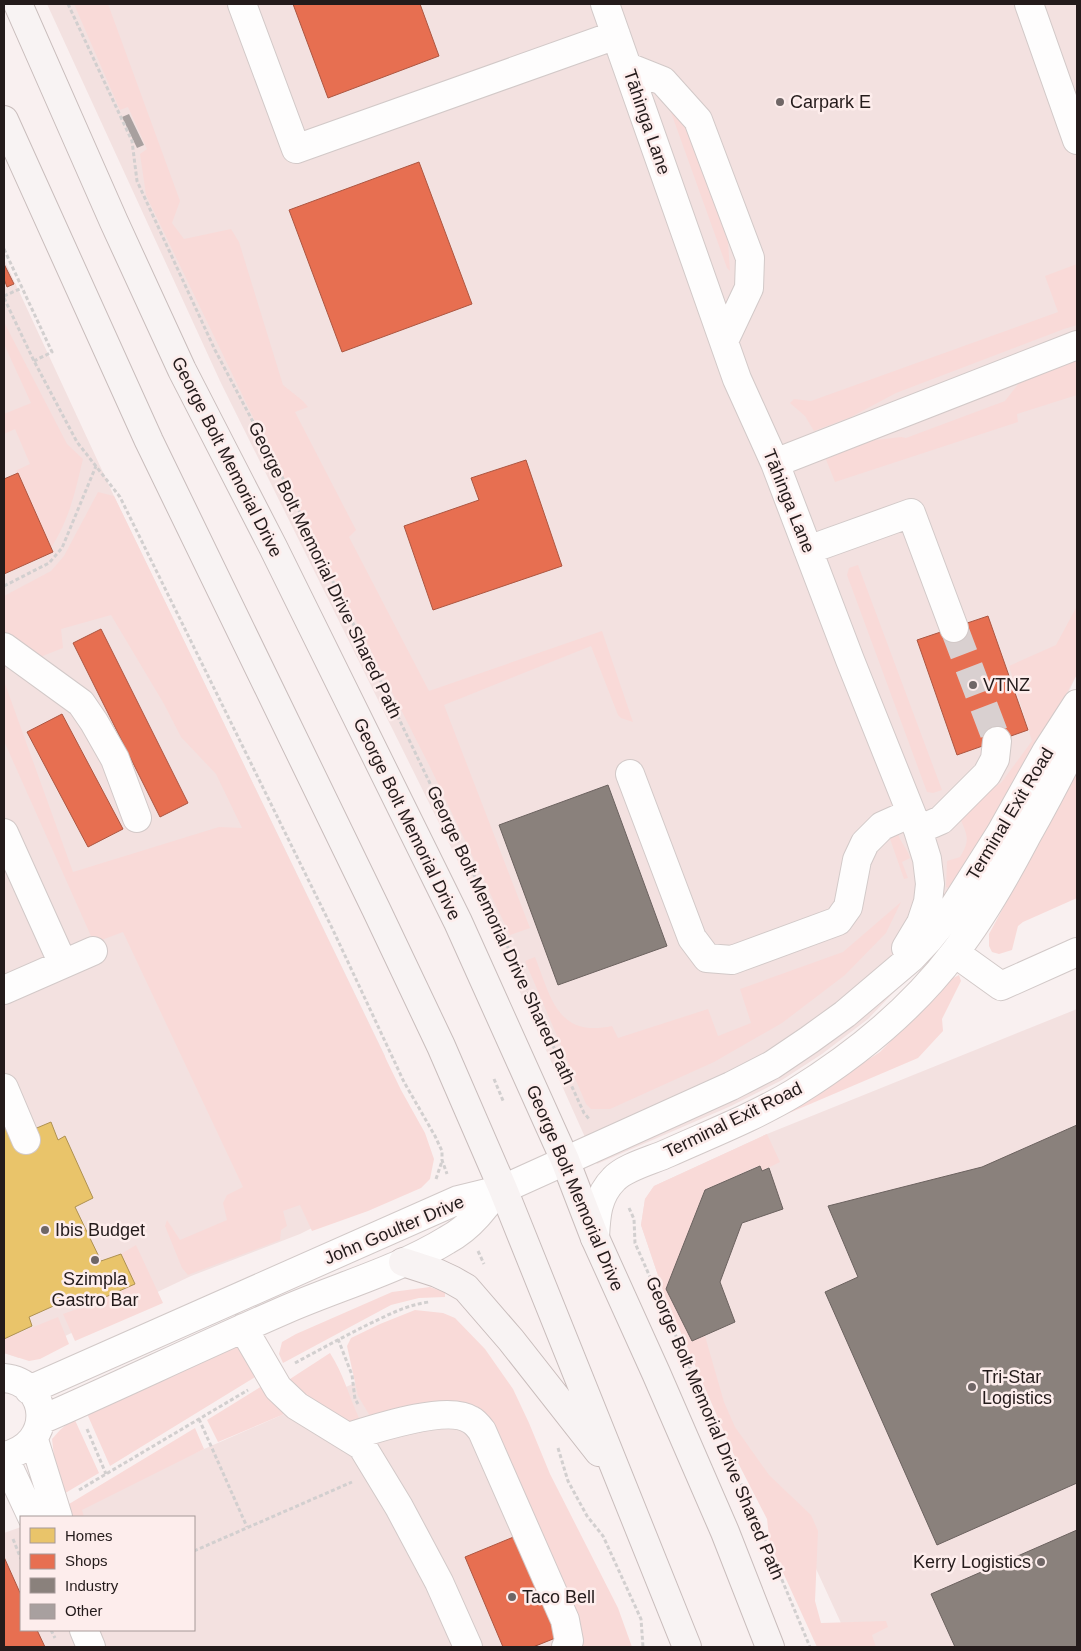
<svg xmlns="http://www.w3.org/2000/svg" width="1081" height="1651" font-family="Arial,sans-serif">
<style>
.built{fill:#f3e1e0}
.green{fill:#f9dad8}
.homes{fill:#e9c46a;stroke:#ae9152}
.shops{fill:#e76f51;stroke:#ac5641}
.industry{fill:#8a817c;stroke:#6b625f}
.building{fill:#a8a09f}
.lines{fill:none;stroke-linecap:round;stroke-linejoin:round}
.minor-tunnel{stroke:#d9d0d0;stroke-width:28;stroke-dasharray:28 14;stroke-linecap:butt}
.minor-casing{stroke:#d2c9c8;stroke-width:30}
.major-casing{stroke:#c9bdbc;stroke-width:30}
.path{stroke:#d2cfcf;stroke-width:3;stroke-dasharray:4 2.5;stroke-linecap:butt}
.minor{stroke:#fefdfd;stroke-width:28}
.major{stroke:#f8f3f3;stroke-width:28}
.poi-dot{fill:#6f6666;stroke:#fdedec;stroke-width:2}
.labels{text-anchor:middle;stroke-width:5;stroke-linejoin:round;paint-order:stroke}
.poi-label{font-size:18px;fill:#241b1b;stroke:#fdedec;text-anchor:start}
.street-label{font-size:18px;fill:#241b1b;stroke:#fdedec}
</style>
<rect width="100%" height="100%" fill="#f9f0f0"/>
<path class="built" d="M47,4H1077V674L988,866L940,944L868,1019L822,1054L782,1080L731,1106L597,1164L495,936L220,381Z
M4,259L114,496L385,1056L390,1111L342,1213L300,1234L191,1276L19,1358L4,1353Z
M1077,1009V1647H852L800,1534L707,1391L665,1296L641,1225L645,1199L654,1186L767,1134Z
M364,1379L484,1407L587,1647H4V1533L21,1527V1630H194V1517H49Z"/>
<path class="green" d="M74,4H108L180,201L172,223L184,239L231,229L239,242L283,385L303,401L308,407L295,412L356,530L349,537L429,691L602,631L633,722L621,718L618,715L591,646L444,705L530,928L510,935L431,769L251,413L146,195L140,154L147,149L128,107L120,110Z
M668,104L685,125L695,145L728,242L730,271L727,268Z
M1077,264V325L1064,329L896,393L851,417L814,431L805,416L790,403L794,399L811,401L1058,312L1045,276Z
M4,322L67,444L83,459C75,492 70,518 51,548L18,473L15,471L30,464L15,429L4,434V414L31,403L4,344Z
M1077,359V395L1017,414L1018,422L835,482L823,452L834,445L901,437L906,438L1005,401L1019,383L1031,376Z
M98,492L114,496L401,1090L425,1133L434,1159L430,1179L421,1188L368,1211L312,1231L300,1205L283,1211L287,1226L281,1230L280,1240L188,1275L182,1268L165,1226L167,1220L180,1240L227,1220L223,1203L227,1195L243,1187L123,932L83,947L73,944L91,936L4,741V681L73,872L219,827L242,828L216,774L181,737L164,704L111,615L61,629L63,648L40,657L4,633V596L51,571L64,556Z
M858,565L942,790L933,793L927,792L847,575L849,568Z
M1077,606V674L1039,744L953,890L946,887L947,861L960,857C972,838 966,834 958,813L975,798L1001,783L1032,741L1009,666L1056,645Z
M1077,772V898L1023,922L1018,926L1012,950L999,954L992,952L989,946V934Z
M888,833L898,834C901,843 907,848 910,858L902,862L908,878L904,879Z
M901,902L886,933L845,975L782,1023L714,1062L610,1109H591L586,1104L525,961L535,957C551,997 557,1038 612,1026L618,1038L708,1009L718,1036L751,1023L740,989L843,952Z
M959,975L961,981L942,1019L943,1031L918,1058L775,1119L880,1052L953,978Z
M767,1134L780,1162L762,1171L760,1166L755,1167L705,1190L666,1289L692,1341L705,1336L724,1402L735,1427L769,1475L811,1515L818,1531L815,1601L821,1623L886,1621L888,1627L872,1635L876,1647H817L770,1544L767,1519L734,1455L665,1296L641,1225L645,1199L654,1186Z
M136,1245L163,1303L75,1341L63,1314L85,1306L135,1284L121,1254Z
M430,1287L445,1292V1297L419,1298L391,1305L283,1363L279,1354L282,1342L296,1334L392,1292Z
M415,1310L443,1313L455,1318L485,1349L513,1389L529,1423L550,1474L618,1608L632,1647H577L483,1420L373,1421L358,1396L347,1346L351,1338L380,1324Z
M58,1317L69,1344L40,1359L29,1361L4,1353V1339Z
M237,1346L257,1376L110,1466L88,1416L92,1407Z
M330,1353C343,1373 349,1396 359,1418L354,1423L340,1417L297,1390L290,1379Z
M262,1386L289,1412L218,1442L207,1420Z
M74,1418L99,1473L62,1495L55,1465L52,1439L60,1430Z
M195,1428L204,1449L82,1510L84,1517H70L69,1504Z"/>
<path class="homes" d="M4,1114L32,1130L51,1122L58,1140L65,1136L93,1198L75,1207L101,1261L121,1254L135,1284L85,1306L78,1295L29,1317L32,1326L4,1339Z"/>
<path class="shops" d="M293,4H420L439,56L328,98Z
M419,162L472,304L342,352L289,210Z
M4,264L14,284L7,287L4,279Z
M526,460L562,566L433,610L404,526L479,500L471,478Z
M18,473L53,552L4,574V479Z
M988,616L1028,730L957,755L917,640Z
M101,629L188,803L160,817L73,643Z
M62,714L123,829L88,847L27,732Z
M516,1536L558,1637L533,1647H503L465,1557Z
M4,1557L21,1595V1630H37L45,1647H4Z"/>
<path class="industry" d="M608,785L667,946L558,985L499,825Z
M1077,1125V1483L937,1545L825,1292L858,1277L828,1206L982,1167Z
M760,1166L762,1171L769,1168L783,1209L742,1223L720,1282L735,1322L692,1341L666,1289L673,1271L705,1190Z
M1077,1530V1647H955L931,1594Z"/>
<path class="building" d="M129,114L144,145L137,148L122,117Z"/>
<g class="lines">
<path class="minor-tunnel" d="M954,628L997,741"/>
<g class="minor-casing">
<path id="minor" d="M242,4L296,149L616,35
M605,4L737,379L775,463L850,660L918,830L927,859L930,884L928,902L921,923L906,948
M1029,4L1077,140
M628,67L663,81L698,120L750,258L749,288L724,341
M775,463L1077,345
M808,550L911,513L954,628
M4,647L81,703L94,722L115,759L137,818
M630,774L692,938L707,958L732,960L838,921L848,907L857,860L865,843L882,826L911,813
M918,830L941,820L987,774L995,759L997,741
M4,833L63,964
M955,953L1001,986L1077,952
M4,990L93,951
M4,1088L26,1140
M595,1238C596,1216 597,1196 614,1179C625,1167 653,1160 668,1153C710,1134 754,1117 794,1093C854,1056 912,1009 955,952C983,916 1005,877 1026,837C1044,805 1061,773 1077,740
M243,1328L278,1388L297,1406L362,1446L399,1507L439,1582L468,1647
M4,1378C50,1382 55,1445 4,1456
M29,1390L458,1200L503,1189L731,1086L772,1065L809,1040L845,1014L911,958L929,939L950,913L1000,834L1046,752L1077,704
M41,1420C123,1384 204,1345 287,1309C340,1286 398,1270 447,1240C458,1234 469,1225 477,1216C486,1206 492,1196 503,1189
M348,1437C374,1429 448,1404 471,1420C475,1422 479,1427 482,1431L565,1620L569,1641L566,1647
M34,1440L58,1517
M4,1457L32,1517
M84,1630L91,1647"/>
</g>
<g class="major-casing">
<path id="major" d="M18,4L114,222L182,370L273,547L458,922L565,1160L595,1238L656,1373L725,1532L770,1647
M4,120L149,441L376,909L441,1046L503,1189L687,1647
M403,1262L437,1273L452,1280L466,1288L511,1340L599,1452"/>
</g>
<path class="path" d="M68,4L132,141L137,181L215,350L289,490L487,902L584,1113L590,1120
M4,249L52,352L34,361
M4,296L22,288
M4,298L34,361L77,442L120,497L333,930L404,1082L435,1136L442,1151V1160L447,1174
M4,586L49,563L62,548L96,466
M494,1079L504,1103
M436,1179L442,1161
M629,1208L634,1219L635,1243L757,1520L810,1647
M478,1251L484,1264
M338,1339L352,1375L355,1399L358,1404
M295,1363C319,1350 343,1337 367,1325C388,1315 406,1305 429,1302
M199,1419L247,1527
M87,1429L106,1474
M558,1448L568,1481L587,1516L603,1536L641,1619L643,1647
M79,1490L248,1390
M13,1539L21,1559
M194,1551L352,1482
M51,1630L55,1638"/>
<use href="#minor" class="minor"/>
<use href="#major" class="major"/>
</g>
<g class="poi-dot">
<circle cx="780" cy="102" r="5"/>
<circle cx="973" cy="685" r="5"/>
<circle cx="45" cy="1230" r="5"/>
<circle cx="95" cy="1260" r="5"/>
<circle cx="972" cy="1387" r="5"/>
<circle cx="1041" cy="1562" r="5"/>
<circle cx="512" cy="1597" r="5"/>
</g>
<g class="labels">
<g class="poi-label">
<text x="790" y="108">Carpark E</text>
<text x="983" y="691">VTNZ</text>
<text x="55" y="1236">Ibis Budget</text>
<text x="95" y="1285" text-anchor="middle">Szimpla<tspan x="95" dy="21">Gastro Bar</tspan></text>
<text x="982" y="1383">Tri-Star<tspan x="982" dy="21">Logistics</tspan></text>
<text x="1031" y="1568" text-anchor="end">Kerry Logistics</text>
<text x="522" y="1603">Taco Bell</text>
</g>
<g class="street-label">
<text transform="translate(647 122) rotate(71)" y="6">Tāhinga Lane</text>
<text transform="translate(227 457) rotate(63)" y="6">George Bolt Memorial Drive</text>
<text transform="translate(789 501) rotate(68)" y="6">Tāhinga Lane</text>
<text transform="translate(325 570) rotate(64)" y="6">George Bolt Memorial Drive Shared Path</text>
<text transform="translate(1010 814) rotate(-59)" y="6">Terminal Exit Road</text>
<text transform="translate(407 819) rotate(64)" y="6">George Bolt Memorial Drive</text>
<text transform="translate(501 935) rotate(65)" y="6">George Bolt Memorial Drive Shared Path</text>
<text transform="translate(733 1120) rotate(-26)" y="6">Terminal Exit Road</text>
<text transform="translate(575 1188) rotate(67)" y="6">George Bolt Memorial Drive</text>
<text transform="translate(394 1230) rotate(-23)" y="6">John Goulter Drive</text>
<text transform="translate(715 1428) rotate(67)" y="6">George Bolt Memorial Drive Shared Path</text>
</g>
</g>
<rect width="1081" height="1651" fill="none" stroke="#241b1b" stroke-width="10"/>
<rect x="20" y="1516" width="175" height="115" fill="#fdedec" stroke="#a69998"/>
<rect x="30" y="1528" width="25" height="15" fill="#e9c46a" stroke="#a69998"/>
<text x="65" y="1541" font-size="15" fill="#241b1b">Homes</text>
<rect x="30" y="1554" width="25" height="15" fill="#e76f51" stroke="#a69998"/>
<text x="65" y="1566" font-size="15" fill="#241b1b">Shops</text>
<rect x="30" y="1578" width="25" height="15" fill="#8a817c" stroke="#a69998"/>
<text x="65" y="1591" font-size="15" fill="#241b1b">Industry</text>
<rect x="30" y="1604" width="25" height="15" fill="#a8a09f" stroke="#a69998"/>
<text x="65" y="1616" font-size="15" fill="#241b1b">Other</text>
</svg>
